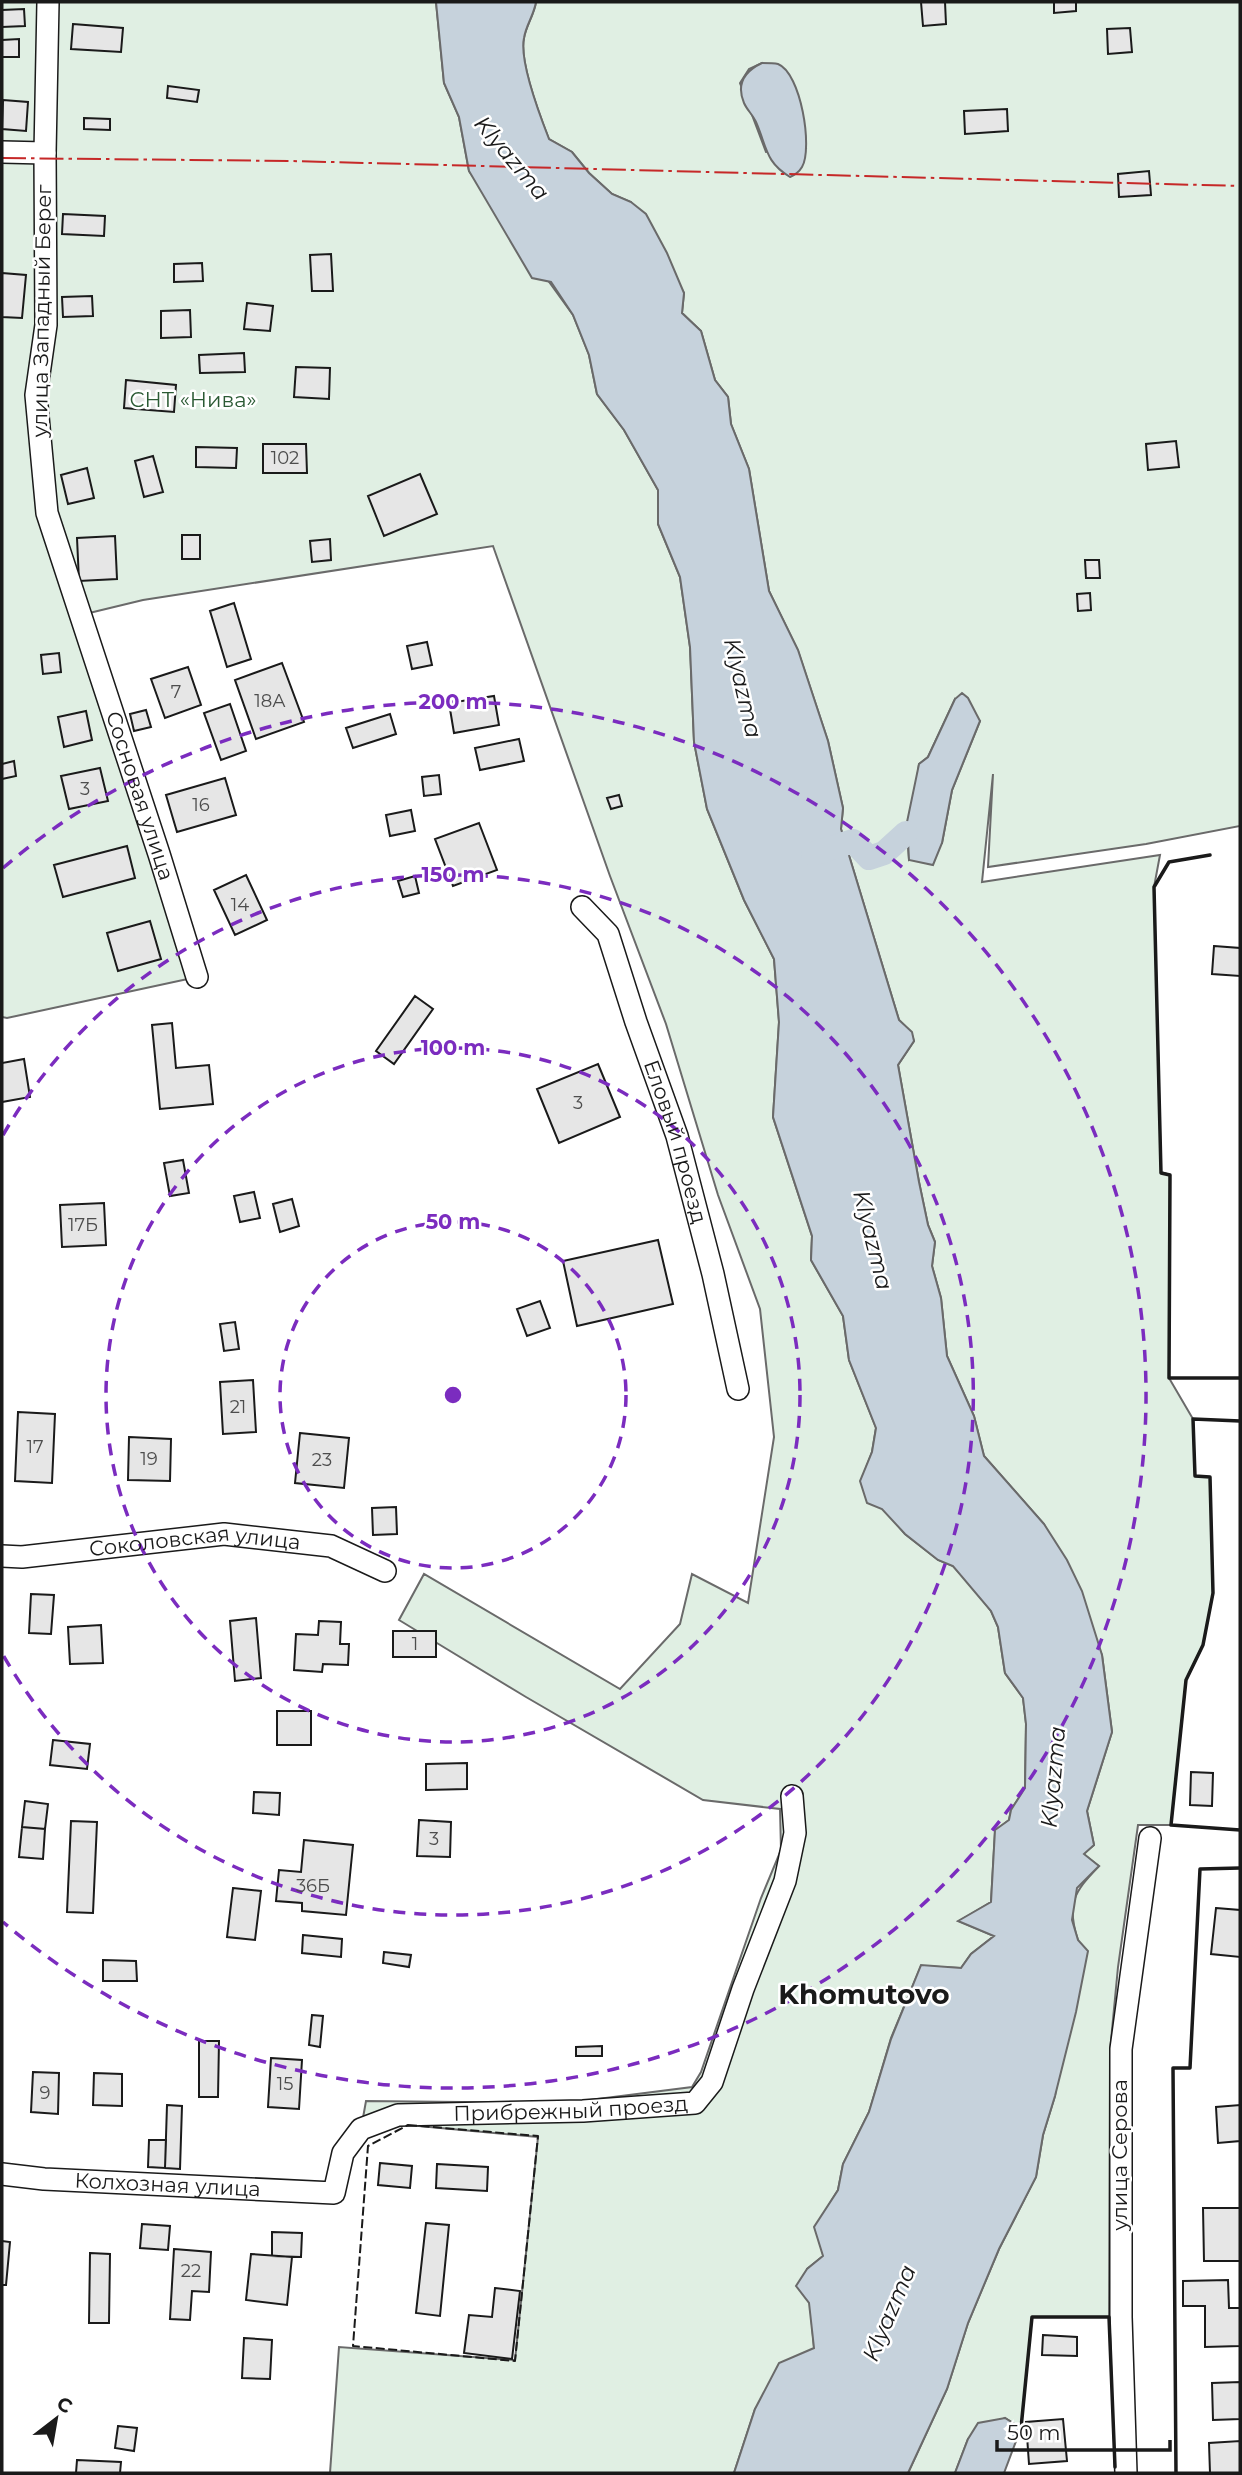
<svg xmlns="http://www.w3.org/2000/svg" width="1242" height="2475" font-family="Montserrat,sans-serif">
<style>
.green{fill:#e0efe3;stroke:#6a6a6a;stroke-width:2;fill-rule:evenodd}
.water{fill:#c6d2dc;stroke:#6a6a6a;stroke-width:2}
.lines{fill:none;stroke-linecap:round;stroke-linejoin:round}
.canal{stroke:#c6d2dc;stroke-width:24}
.building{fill:#e6e6e6;stroke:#1a1a1a;stroke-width:2}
.minor-casing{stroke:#1a1a1a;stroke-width:24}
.minor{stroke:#fff;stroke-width:21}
.fence{stroke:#1a1a1a;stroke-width:2;stroke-dasharray:9 3.5;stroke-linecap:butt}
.wall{stroke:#1a1a1a;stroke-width:3.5}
.power{stroke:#c62828;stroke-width:2;stroke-dasharray:24 5 3.5 5;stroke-linecap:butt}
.ring{fill:none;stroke:#7b2cbf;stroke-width:3.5;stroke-dasharray:12 9}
.labels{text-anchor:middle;stroke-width:5;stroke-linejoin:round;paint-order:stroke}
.number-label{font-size:18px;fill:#4d4d4d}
.street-label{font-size:21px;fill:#1a1a1a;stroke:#fff}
.park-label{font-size:21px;fill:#2b5a34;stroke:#fff}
.water-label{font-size:23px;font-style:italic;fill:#1a1a1a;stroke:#fff}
.district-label{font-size:28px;font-weight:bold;fill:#1a1a1a;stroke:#fff}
.centre{fill:#7b2cbf;stroke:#fff;stroke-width:3.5}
.ring-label{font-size:21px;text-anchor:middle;font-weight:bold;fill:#7b2cbf;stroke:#fff;stroke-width:5;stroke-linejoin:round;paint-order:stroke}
</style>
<rect width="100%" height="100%" fill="#fff"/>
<path class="green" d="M2,2H436L444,83L459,117L469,171L573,315L589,355L597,394L624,430L658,490V524L680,577L690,647L694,742L707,809L744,900L774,959L779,1022L773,1117L812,1236L811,1260L843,1316L849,1360L876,1428L872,1452L861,1481L905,1534L938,1560L953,1566L970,1584L991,1611L998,1627L1005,1673L1023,1698L1026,1724L1025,1788L1011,1810L1009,1820L995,1831L991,1902L959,1921L994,1936L971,1954L961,1968L921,1966L891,2038L869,2112L843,2164L838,2190L827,2208L823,2256L807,2269L814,2348L755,2409L734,2473H330L339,2347L515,2360L538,2137L408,2125L361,2129L366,2101L566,2103L692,2087L701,2072L761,1898L781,1850L780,1809L703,1800L526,1697L399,1620L424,1574L620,1689L680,1624L692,1574L748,1603L774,1437L760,1309L718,1195L666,1024L610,876L493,546L143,600L81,615L197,977L7,1018L2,1017Z
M536,2H1240V826L1146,844L988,867L993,774L982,882L1160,855L1154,887L1161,1172L1170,1175L1169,1378L1193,1419L1195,1476L1210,1477L1213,1593L1203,1645L1186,1680L1171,1825H1138L1118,1967L1110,2051L1109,2317H1032L1021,2428L1005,2418L968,2439L955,2473H908L947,2389L968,2323L999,2249L1036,2177L1043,2135L1055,2096L1078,1940C1066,1904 1074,1892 1099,1866L1083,1854L1094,1845L1087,1811L1112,1732L1102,1655L1044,1524L984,1456L974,1416L947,1356L941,1298L932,1266L935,1242L928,1225L919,1182L898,1065L914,1041L911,1032L899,1020L841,829L843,808L828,741L798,651L769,591L749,469L731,424L728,397L715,380L701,331L682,313L684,293L631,202L612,194L589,173L572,152L549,139C540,116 519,61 524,38C526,26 534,15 536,2ZM762,63L803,124L806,148L766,152L740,83L749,69ZM955,699L980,721L952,790L942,843L909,860L908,846L919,764L928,757Z"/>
<path class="water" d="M436,2H536C534,15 526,25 524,38C519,61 540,116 549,139L572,152L589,173L612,194L631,202L646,214L667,253L684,293L682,313L701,331L715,380L728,397L731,424L749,469L769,591L798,650L828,741L843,808L841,829L899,1020L912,1032L914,1041L898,1065L919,1182L928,1225L935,1242L932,1266L941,1298L947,1356L974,1416L984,1456L1044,1524L1067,1560L1082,1591L1102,1655L1112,1732L1087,1811L1094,1845L1084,1854L1099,1866L1077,1888L1072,1920L1078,1940L1088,1951L1076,2012L1055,2096L1043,2135L1036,2177L999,2249L968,2323L947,2389L908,2473H734L755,2409L779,2363L814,2348L809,2303L796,2286L807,2269L823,2256L814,2227L838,2190L843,2164L869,2112L891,2039L921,1965L961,1968L971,1954L994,1936L958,1921L991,1902L995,1830L1009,1820L1011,1810L1025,1788L1026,1724L1023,1698L1005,1673L998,1627L991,1611L953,1566L938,1560L905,1534L882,1509L867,1503L860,1481L872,1452L876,1428L849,1360L843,1316L811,1260L812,1236L773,1117L779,1022L774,959L744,900L707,809L694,742L690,647L680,577L658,524V490L624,430L597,394L589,355L573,315L551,282L532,278L469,171L459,117L444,83Z
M762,63C766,63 774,63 778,64C801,73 813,148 802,167C799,172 795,175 790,177C765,162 767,147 756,122C753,115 747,110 744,103C736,84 745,71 762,63Z
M962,693L968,698L980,721L952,790L942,843L933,865L909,860L907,822L919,764L928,757L955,699Z
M1005,2418L1021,2428L1004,2473H955L968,2439L978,2423Z"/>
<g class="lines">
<path class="canal" d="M813,854L853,841L869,858L884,853L906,833"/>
</g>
<path class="building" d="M921,2H945L946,24L923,26Z
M1054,2H1076V11L1054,13Z
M24,9L25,26L2,27V10Z
M73,24L123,28L121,52L71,49Z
M1130,28L1132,52L1108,54L1107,29Z
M19,39V57H2V40Z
M168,86L199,90L197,102L167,98Z
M3,100L28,102L26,131L2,129Z
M1007,109L1008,131L965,134L964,111Z
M84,118L110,119V130L84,129Z
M1149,171L1151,195L1119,197L1118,174Z
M63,214L105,216L104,236L62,234Z
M331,254L333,291H312L310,255Z
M202,263L203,281L174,282V264Z
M2,273L26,275L22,318L2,317Z
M92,296L93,316L63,317L62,297Z
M247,303L273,306L270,331L244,329Z
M190,310L191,337L161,338V311Z
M244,353L245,372L200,373L199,355Z
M296,367L330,368L329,399L294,397Z
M126,380L176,385L174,412L124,408Z
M1176,441L1179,467L1148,470L1146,444Z
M263,444H306L307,473H263Z
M196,447L237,448L236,468L196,467Z
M153,456L163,492L144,497L135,461Z
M87,468L94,498L68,504L61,475Z
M420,474L437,514L384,536L368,496Z
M182,535H200V559H182Z
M115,536L117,579L79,581L77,538Z
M330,539L331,560L312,562L310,541Z
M1085,560H1099L1100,578H1086Z
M1090,593L1091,610L1078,611L1077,594Z
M234,603L251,659L227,667L210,611Z
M427,642L432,665L412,669L407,646Z
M59,653L61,672L43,674L41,655Z
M282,663L304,722L256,739L235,680Z
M188,667L201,705L165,718L151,679Z
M494,696L499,725L454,733L449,703Z
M230,704L246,751L221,760L204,713Z
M146,710L151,727L134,731L130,714Z
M86,711L92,740L64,747L58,717Z
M390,714L396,734L353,748L346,728Z
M519,739L524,761L480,770L475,748Z
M14,761L16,776L2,779V764Z
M100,768L108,801L69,809L61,776Z
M439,775L441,794L424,796L422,777Z
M225,778L236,815L177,832L166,795Z
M619,795L622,806L611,809L607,798Z
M411,810L415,831L390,836L386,815Z
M479,823L497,870L453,886L435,839Z
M127,846L135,878L63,897L54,865Z
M246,875L267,920L235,935L214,890Z
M415,876L419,893L403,897L398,881Z
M150,921L161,959L118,971L107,933Z
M1214,946L1240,948V976L1212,974Z
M415,996L433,1009L394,1064L376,1051Z
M172,1023L176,1068L209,1065L213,1104L160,1109L152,1025Z
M24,1059L30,1097L2,1102V1063Z
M598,1064L620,1117L559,1143L537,1089Z
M183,1160L189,1193L170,1196L164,1163Z
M254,1192L260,1218L240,1222L234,1196Z
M292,1199L299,1226L280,1232L273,1204Z
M104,1203L106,1245L62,1247L60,1205Z
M658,1240L673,1304L577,1326L563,1261Z
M540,1301L550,1328L527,1336L517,1309Z
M235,1322L239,1349L224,1351L220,1324Z
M253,1380L256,1432L223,1434L220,1382Z
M18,1412L55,1414L52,1483L15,1481Z
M300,1433L349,1438L344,1488L295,1483Z
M129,1437L171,1439L170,1481L128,1480Z
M396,1507L397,1534L373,1535L372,1508Z
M31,1594L54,1595L51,1634L29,1633Z
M256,1618L261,1678L235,1681L230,1621Z
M319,1621L341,1622L340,1644H349L348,1665L323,1664L322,1672L294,1670L296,1634L318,1635Z
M101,1625L103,1663L70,1664L68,1627Z
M393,1631H436V1657H393Z
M277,1711H311V1745H277Z
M53,1740L90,1744L87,1769L50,1765Z
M467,1763V1789L426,1790V1764Z
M1191,1772L1213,1773L1212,1806L1190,1805Z
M254,1792L280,1793L279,1815L253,1813Z
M25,1801L48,1804L45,1829L22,1827Z
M419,1820L451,1822L450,1857L417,1856Z
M71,1821L97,1822L93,1913L67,1912Z
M22,1827L45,1829L43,1859L19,1857Z
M304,1840L353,1845L346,1915L302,1911V1903L276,1901L279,1870L301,1872Z
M233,1888L261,1891L255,1940L227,1937Z
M1216,1908L1240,1910V1957L1211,1954Z
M303,1935L342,1939L341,1957L302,1953Z
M384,1952L411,1955L409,1967L383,1963Z
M103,1960L136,1961L137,1981H103Z
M312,2015L323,2016L320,2047L309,2045Z
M199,2041H219L218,2097H199Z
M602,2046V2056H576V2047Z
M271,2058L302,2060L299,2109L268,2107Z
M33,2072L59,2073L58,2114L31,2112Z
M94,2073L122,2074V2106L93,2105Z
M167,2105L182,2106L180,2169L165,2168Z
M1240,2105V2141L1218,2143L1216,2107Z
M149,2140H166L165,2168L148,2167Z
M380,2163L412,2166L410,2188L378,2185Z
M437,2164L488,2167L487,2191L436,2188Z
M1203,2208H1240V2261H1204Z
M426,2223L449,2225L440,2316L416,2313Z
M142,2224L170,2226L168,2250L140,2248Z
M272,2232L302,2233L301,2257L272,2256Z
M2,2241L10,2242L6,2285H2Z
M174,2249L211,2252L209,2292L192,2291L190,2320L170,2319Z
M90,2253L110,2254L109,2323H89Z
M251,2254L292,2257L287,2305L246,2300Z
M1228,2280L1229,2308H1240V2346L1205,2347V2306H1183V2281Z
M495,2288L520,2291L512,2359L464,2353L469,2315L492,2317Z
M1043,2335L1077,2337V2356L1042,2355Z
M244,2338L272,2340L270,2379L242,2378Z
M1240,2382V2419L1213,2420L1212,2383Z
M1063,2419L1067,2461L1029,2464L1026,2422Z
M118,2426L137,2428L134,2451L115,2448Z
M1240,2441V2473H1210L1209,2443Z
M77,2460L121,2462L120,2473H76Z"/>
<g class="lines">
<g class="minor-casing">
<g id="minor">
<path id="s1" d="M48,2L45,153L46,325L36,395L47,513L159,854L197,977"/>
<path d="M2,152L45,153"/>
<path id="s2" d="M582,907L608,934L636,1022L677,1136L713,1274L738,1389"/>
<path id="s3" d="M2,1556L22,1557L224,1534L331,1546L385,1571"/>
<path id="s4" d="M2,2174L44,2179L334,2193L343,2153L361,2129L398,2115L583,2111L695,2103L712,2082L743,1989L785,1881L795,1833L792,1796"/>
<path d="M1126,2473L1121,2317V2049L1150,1838"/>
</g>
</g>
<use href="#minor" class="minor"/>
<path class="fence" d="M408,2125L538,2136L515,2361L353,2346L368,2146Z"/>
<path class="wall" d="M1210,855L1169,862L1154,887L1161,1173L1170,1175L1169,1378H1240
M1240,1421L1193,1419L1195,1476L1210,1477L1213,1593L1203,1645L1186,1680L1171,1825L1240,1830
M1021,2428L1032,2317H1109L1115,2467
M1176,2473L1173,2068H1190L1200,1869L1240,1868"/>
<path class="power" d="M2,158L292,161L1240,186"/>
</g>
<g class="ring">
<circle cx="453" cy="1395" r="173"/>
<circle cx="453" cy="1395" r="347"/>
<path d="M3 1135A520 520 0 1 1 3 1655"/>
<path d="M3 868A693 693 0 1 1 3 1922"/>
</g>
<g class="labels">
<g class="number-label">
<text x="285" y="464">102</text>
<text x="176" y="698">7</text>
<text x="270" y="707">18А</text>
<text x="85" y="795">3</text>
<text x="201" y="811">16</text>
<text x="240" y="911">14</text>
<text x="578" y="1109">3</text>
<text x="83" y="1231">17Б</text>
<text x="238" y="1413">21</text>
<text x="35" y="1453">17</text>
<text x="149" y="1465">19</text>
<text x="322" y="1466">23</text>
<text x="415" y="1650">1</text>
<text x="434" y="1845">3</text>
<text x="313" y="1892">36Б</text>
<text x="285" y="2090">15</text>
<text x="45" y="2099">9</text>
<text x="191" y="2277">22</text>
</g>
<g class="street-label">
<text transform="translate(42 311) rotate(-89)" y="7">улица Западный Берег</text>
<text dy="7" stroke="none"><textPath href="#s1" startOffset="810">Сосновая улица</textPath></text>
<text dy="7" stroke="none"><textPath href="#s2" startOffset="256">Еловый проезд</textPath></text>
<text dy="7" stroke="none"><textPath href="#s3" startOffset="194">Соколовская улица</textPath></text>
<text dy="7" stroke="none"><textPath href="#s4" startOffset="616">Прибрежный проезд</textPath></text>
<text transform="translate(1120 2155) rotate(-90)" y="7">улица Серова</text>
<text dy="7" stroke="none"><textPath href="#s4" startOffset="166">Колхозная улица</textPath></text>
</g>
<g class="park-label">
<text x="193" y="407">СНТ «Нива»</text>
</g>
<g class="water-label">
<text transform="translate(512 158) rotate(50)" y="8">Klyazma</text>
<text transform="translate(743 688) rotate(77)" y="8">Klyazma</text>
<text transform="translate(873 1240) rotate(76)" y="8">Klyazma</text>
<text transform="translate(1053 1777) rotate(-85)" y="8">Klyazma</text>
<text transform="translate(889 2313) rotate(-67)" y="8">Klyazma</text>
</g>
<g class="district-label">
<text x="864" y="2004">Khomutovo</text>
</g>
</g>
<circle cx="453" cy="1395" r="10" class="centre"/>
<g class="ring-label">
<text x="453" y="709">200 m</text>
<text x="453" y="882">150 m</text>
<text x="453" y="1055">100 m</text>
<text x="453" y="1229">50 m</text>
</g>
<rect width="1242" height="2475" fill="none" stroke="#1a1a1a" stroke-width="7"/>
<g transform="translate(56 2419) rotate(31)" stroke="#ffffff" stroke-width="5" paint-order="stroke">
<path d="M0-5L12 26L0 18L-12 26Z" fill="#1a1a1a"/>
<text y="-10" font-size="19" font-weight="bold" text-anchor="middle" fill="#1a1a1a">С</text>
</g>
<path d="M997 2440v10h173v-10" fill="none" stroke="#1a1a1a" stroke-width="3.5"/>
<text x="1007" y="2440" font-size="21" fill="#1a1a1a" stroke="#ffffff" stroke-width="5" paint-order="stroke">50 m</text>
</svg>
